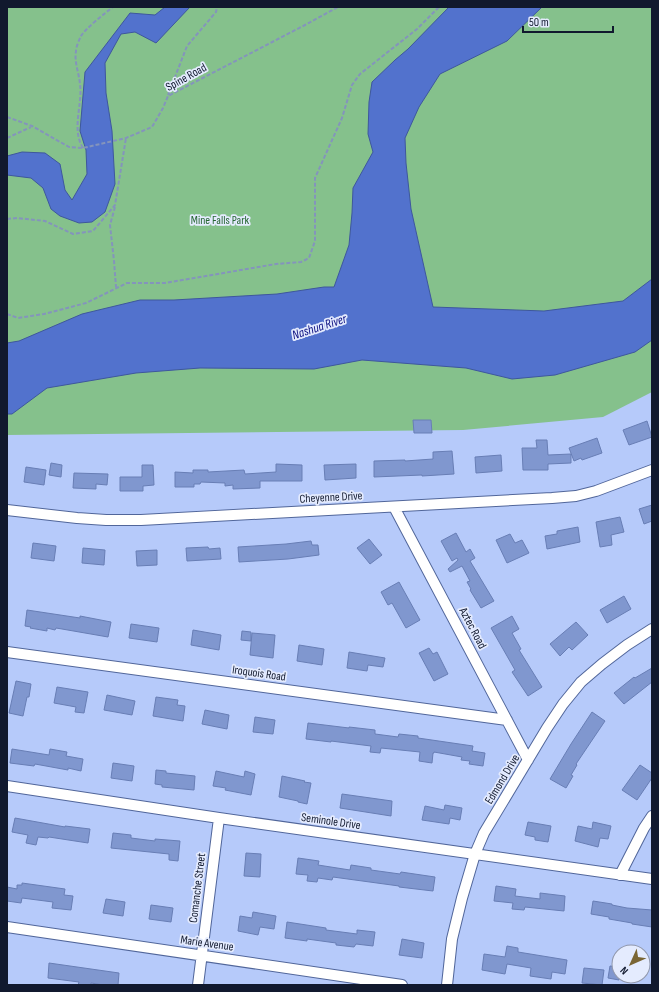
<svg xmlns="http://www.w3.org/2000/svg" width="659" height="992" font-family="'Sofia Sans Condensed',sans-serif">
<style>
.green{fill:#85c18c}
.water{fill:#5272cd;stroke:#3e579d}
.building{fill:#8097cf;stroke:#687eb5}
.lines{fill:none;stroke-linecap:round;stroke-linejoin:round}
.minor-casing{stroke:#51669a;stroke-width:12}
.path{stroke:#8494bc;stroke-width:2;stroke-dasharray:4 2;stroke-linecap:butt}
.minor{stroke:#fff;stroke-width:10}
.labels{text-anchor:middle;stroke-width:3.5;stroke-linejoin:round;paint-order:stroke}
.street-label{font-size:12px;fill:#11192e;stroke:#e4ebfe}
.park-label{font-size:12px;fill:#266632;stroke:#e4ebfe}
.water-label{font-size:13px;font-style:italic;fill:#0c1081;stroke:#e4ebfe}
</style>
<rect width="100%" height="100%" fill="#b6cafa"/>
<path class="green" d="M7,7H652V392L603,417L463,430L7,435Z"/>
<path class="water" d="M165,7H190L156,43L135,32L121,34L105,63L106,93L112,131L115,184L105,212L92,222L79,223L60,216L51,209L43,188L31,178L7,175V156L22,152L45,153L60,164L65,190L72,200L87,174L86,150L80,131L85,72L130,13L155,15Z
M449,7H542L507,41L440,74L419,107L405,138L406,163L411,209L433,307L544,311L623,301L652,279V340L635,352L555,375L512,379L466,368L362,360L314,369L200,368L136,373L47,388L12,414H7V343L19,341L82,314L140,300H174L277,294L324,287H334L349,245L352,213L353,188L373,152L368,134L369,102L372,82L395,60L408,49Z"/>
<path class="building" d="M413,420H431L432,433H414Z
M647,421L652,437L629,445L623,430Z
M597,438L602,453L582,460L581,458L574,461L569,448Z
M536,440H547L548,455L571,454V463L548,464V470H523L522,448H537Z
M452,451L454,474L422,476V475L374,477V461L405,460V461L433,459V452Z
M501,455L502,471L476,473L475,457Z
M51,463L62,465L61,477L49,475Z
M276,464L302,465V481H260V488L233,489V485L225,486V483L201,482L200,484H194V487H175V472L193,473V470H208V472L244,470L245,474L276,472Z
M356,464V478L325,480L324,465Z
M142,465H153L154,485L143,486V491H120V477H142Z
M26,467L46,470L44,485L24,482Z
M74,473L108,474L107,485L96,484V489L73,488Z
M652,505V521L644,524L639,509Z
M620,517L624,532L611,535L612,545L600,547L596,522Z
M578,527L580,542L547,549L545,536L557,534V531Z
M456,533L466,552L470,549L475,558L470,561L494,601L481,608L470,590L471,589L467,582L470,581L462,566L450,572L448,569L458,560L457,558L452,561L441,541Z
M510,534L515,543L522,540L529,553L507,563L496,540Z
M369,539L382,555L370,564L357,548Z
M311,541L312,545H318L319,555L288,559L239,562L238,547L286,544Z
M33,543L56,546L54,561L31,558Z
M208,547L209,549L220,548L221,559L187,561L186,548Z
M83,548L105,550L104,565L82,563Z
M157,550V565L137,566L136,551Z
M399,582L420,620L406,628L392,603L388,605L381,592Z
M624,596L631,609L607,623L600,610Z
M27,610L80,618V616L111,622L108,637L62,629L56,628L55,630L47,628V631L30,628L31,627L25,626Z
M512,616L519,629L512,633L521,649L519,650L537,679L542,687L528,696L512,672L515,670L491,628Z
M576,622L588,635L572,650L569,647L560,656L550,644Z
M131,624L159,628L157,642L129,638Z
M193,630L221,635L219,650L191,645Z
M242,631L251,632V641L241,640Z
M252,633L275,635L273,658L250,655Z
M299,645L324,649L322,665L297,661Z
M429,648L433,654L437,652L448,674L434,681L419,653Z
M349,652L385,658L383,667L368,665L367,671L347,668Z
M652,668V682L624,704L614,693L634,677L635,678Z
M16,681L31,684L29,697H27L23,716L9,713Z
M57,687L88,692L84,713L75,712L76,707L54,703Z
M107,695L135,701L132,715L104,710Z
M156,697L178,700L177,705L185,706L183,721L153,716Z
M205,710L229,715L227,729L202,724Z
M592,712L605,721L576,764L577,765L571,775L573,776L566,788L550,779L571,744Z
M255,717L275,720L273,734L253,732Z
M308,723L349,728V727L375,730V734L398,737L399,734L418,736V738L473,746L472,751L485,753L483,766L469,764L470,761L461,760L462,757L434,752V753H433L432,763L419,761L420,752L381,748L380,753L370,752L371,746L331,741V742L306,739Z
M12,749L49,755L50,749L67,752L66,756L83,759L81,771L68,768V770L35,764L34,766L10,763Z
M113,763L134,766L132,781L111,778Z
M640,765L652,773V778L637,800L622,790Z
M156,770L166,771V773L195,776L194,790L162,787V785L155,784Z
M216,771L244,777L245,771L255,774L251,795L225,790L226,788L213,786Z
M282,776L305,781L304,782L311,783L307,804L298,802V801L279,797Z
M342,794L392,801L391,816L340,808Z
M445,805L462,808L460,820L450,818L449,824L422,820L425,806L444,810Z
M15,818L65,827V826L90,829L88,843L49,837L48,838L38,837L36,845L26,843L28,835L12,832Z
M528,822L551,826L548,842L535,840V837L525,835Z
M593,822L611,826L608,839L600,838L598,847L575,841L578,826L592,829Z
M113,833L131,835V838L155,841V839L180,841L178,861L169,860V854L111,848Z
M246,853L261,854L260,877L244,876Z
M298,858L319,861L318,865L350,870L351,865L371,868V870L400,874L401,872L435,877L433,891L399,887V886L333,877L332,880L318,878L317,882L307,881L308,875L296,874Z
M22,883L65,889L64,895L73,896L71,910L52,908L53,902L22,898L21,903L7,901V887L17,889V885H22Z
M496,886L516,889L515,896L540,899V893L565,896L564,911L525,907L524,910L512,909L513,903L494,901Z
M106,899L125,902L123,916L103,913Z
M593,901L612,904V905L627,908L652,910V927L632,924V923L609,919V917L591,914Z
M151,905L173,908L171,922L149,919Z
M253,912L276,916L274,929L260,927L258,935L238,931L240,916L252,918Z
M287,922L326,928V930L357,934V930L375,932L373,946L356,944L354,947L336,945V943L307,939V941L285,938Z
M402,939L424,943L422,958L399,955Z
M507,946L518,948V952L567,960L565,974L552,972L551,979L530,976L531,968L507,964L505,974L482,970L484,954L505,957Z
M49,963L119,973L118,985H103L91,983V985H78L79,982L48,978Z
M610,966L619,967V980L608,978Z
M584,968L604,970L602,985L582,983Z"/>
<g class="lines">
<g class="minor-casing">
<path id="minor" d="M394,507L528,760
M7,510L77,518L106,520H141L552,498L576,496L596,491L652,470
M7,652L507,720
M7,786L219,818L652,879
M620,875L644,828L652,816
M7,927L402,985
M198,985L219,818
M447,985L452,939L462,898L475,854L484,833L547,728L563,704L581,682L602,664L627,645L652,629"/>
</g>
<path class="path" d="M168,95L187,46L216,12L217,7
M7,117L32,126L69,147L83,148L126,138L152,127L163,108L168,96L305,25L338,7
M7,138L31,127
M83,148C71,129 83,104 80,84C79,73 74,62 76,51C76,47 79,40 81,36C85,29 105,13 113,7
M115,207L110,225L114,261L116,287
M7,219L17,218L45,221L73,234L93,231L115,205L126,138
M7,314L18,318L44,314L86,303L127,283H165L276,264L301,262L309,258L315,241V178L342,118L352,85L360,74L417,29L439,7"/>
<use href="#minor" class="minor"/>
</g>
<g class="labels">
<g class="street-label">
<text transform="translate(186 77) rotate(-29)" y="4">Spine Road</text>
<text transform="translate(331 497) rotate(-3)" y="4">Cheyenne Drive</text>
<text transform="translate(473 628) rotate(62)" y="4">Aztec Road</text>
<text transform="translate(259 673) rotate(8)" y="4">Iroquois Road</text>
<text transform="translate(502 779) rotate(-59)" y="4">Edmond Drive</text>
<text transform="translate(331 821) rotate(8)" y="4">Seminole Drive</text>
<text transform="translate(197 888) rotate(-83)" y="4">Comanche Street</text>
<text transform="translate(207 943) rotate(8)" y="4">Marie Avenue</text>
</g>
<g class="park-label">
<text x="220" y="224">Mine Falls Park</text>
</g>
<g class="water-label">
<text transform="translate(319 326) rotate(-18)" y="5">Nashua River</text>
</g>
</g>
<rect width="659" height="992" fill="none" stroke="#11192e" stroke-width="16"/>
<g transform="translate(631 964) rotate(225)"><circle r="19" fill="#e4ebfe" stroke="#9097ab"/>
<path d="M0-3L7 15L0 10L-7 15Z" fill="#7a6534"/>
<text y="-6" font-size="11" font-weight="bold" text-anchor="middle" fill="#11192e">N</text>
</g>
<path d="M523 26v6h90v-6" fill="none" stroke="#11192e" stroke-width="2"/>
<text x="529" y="26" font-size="12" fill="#11192e" stroke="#e4ebfe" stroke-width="3" paint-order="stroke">50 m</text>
</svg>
